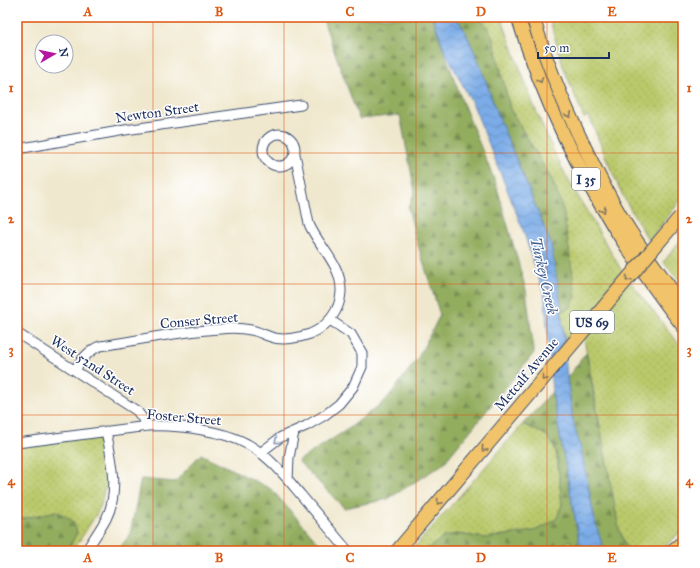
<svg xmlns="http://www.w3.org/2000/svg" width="700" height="568" font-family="'IM FELL Great Primer',serif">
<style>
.grass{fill:url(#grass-dots);stroke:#6a7c64}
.forest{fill:url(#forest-firs);stroke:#576e5e}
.water{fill:url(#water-waves);stroke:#4b6ea2}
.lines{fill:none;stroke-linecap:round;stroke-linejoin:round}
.minor-casing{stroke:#3b4b6f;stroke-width:11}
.highway-casing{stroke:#3b4b6f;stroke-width:15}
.minor{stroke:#fff;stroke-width:9}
.highway{stroke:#f1c36a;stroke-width:13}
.highway-bridge-casing{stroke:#3b4b6f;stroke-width:15;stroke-linecap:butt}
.highway-bridge{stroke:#f1c36a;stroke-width:13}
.oneway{stroke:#7b7263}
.oneway2{stroke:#8d97ae}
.grid{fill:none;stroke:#de5710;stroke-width:1;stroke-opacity:0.55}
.labels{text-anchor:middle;stroke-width:3;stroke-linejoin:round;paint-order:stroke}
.shield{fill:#fff;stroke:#5f6d8e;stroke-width:1}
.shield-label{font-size:13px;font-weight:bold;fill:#1b2f5e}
.street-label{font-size:14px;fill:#1b2f5e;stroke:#fff}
.water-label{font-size:15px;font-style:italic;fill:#3d5b8e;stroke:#fff}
.neatline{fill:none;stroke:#de5710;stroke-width:1.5}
.grid-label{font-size:13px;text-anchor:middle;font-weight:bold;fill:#de5710}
</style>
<defs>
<pattern id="grass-dots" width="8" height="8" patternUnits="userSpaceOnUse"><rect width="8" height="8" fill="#bac96b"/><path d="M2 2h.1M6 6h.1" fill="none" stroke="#9fad5f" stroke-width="1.8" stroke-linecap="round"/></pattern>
<pattern id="forest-firs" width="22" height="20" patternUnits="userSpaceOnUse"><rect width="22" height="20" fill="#93ad5f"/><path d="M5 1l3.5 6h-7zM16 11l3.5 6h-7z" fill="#778d52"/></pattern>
<pattern id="water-waves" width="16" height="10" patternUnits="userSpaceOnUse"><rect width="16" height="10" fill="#7bace7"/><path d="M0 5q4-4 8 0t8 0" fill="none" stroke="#648cbe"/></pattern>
</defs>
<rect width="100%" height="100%" fill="#fff"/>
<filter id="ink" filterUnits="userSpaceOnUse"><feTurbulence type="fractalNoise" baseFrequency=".025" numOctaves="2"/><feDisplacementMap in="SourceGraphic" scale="8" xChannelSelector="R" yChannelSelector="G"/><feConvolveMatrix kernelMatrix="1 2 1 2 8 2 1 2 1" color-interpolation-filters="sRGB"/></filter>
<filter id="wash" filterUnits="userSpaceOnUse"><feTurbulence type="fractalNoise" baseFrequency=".012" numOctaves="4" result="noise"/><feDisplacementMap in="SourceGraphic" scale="16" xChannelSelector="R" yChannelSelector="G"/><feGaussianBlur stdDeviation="0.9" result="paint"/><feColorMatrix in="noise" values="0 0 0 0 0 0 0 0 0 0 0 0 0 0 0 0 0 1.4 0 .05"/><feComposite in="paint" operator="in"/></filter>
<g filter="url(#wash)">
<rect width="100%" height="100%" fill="#f0e8ce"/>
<path class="grass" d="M480,17H501L532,101L548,139L566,176L622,271L683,349V530L659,551H631L625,545L619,530L581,322L565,341L561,312L571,307L552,180L510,109L492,35Z
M549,17H683V197L649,241L623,196L609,165L589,116L584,118L563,66Z
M683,236V284L673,274L664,262Z
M523,424L546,435L554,446L557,456L562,505L557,518L547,525L534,531L485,538L457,534L444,537L427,549V551H411Z
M92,436L99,438L103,450L108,488L104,489L101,505L96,515L76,546L68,550L77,532L57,511L17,520V447Z
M570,540L575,551H552Z"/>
<path class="forest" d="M322,17H432L462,101L496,184L526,290L534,353L443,464L388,499L344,508L298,461L348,429L386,400L418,358L440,315L416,239L408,207L415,192L400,115L359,119Z
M456,17H480L492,35L510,109L552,180L563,209L576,296L571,307L561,312L551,244L495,108L481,67L465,31Z
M586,353L619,529L625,545L631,551H604L595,521L581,449L574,426L567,378Z
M552,392L581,551H575L570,540L552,551H427V549L444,537L457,534L485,538L534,531L547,525L557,518L562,505L557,456L554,446L546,435L523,424Z
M201,454L271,489L326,551H117L130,535L141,479L175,482Z
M57,511L73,521L77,532L68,551H17V520Z"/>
<path class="water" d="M433,17H456L465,31L481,67L495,108L551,244L561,304L567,378L574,426L581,449L595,521L604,551H581L552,392L545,298L522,227L474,107L444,49Z"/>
</g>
<g filter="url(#ink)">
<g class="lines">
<g class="minor-casing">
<path id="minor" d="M263 150a16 16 0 1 1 32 0a16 16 0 1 1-32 0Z
M17,149L125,130L301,105
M17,333L137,411L148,426
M75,370C81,360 89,350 100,346C140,340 180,331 220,329C230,328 241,328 251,330C258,331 264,335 271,337C282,341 299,338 310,334C327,327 340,311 341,292C342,265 319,247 309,224L295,154
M17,443L148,426C178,425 223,430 249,445C270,457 286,477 301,495C317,514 332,532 348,551
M260,453L281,437L306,426L325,415L339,404L353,387L362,367V353L351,334L330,320
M288,480L289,458L294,432
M86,551C92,541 100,530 106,519C120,492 112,460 106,431"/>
</g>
<g class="highway-casing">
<path id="highway" d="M518,17C552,131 611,233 683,326
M533,17C546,63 565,107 586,150C599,177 613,205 630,231C646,256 665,281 683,305
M397,551L503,426
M672,551L683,542"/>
</g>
<use href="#minor" class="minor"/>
<use href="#highway" class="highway"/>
<g class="highway-bridge-casing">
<path id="highway-bridge" d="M503,426L680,217"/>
</g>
<use href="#highway-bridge" class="highway-bridge"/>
</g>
<defs><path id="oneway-chevron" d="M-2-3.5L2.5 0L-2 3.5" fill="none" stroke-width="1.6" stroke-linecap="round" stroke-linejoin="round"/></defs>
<g class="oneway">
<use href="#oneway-chevron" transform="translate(540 80) rotate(68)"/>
<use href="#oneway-chevron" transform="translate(569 115) rotate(65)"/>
<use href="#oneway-chevron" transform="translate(603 210) rotate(60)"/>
<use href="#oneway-chevron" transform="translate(628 279) rotate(130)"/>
<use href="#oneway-chevron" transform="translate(544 378) rotate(130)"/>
<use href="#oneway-chevron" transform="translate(484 449) rotate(130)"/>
<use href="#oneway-chevron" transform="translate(439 502) rotate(131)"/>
</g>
<use class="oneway2" href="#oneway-chevron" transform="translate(277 441) rotate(143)"/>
</g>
<path class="grid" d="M153,17V551M284,17V551M416,17V551M547,17V551M17,153H683M17,284H683M17,415H683"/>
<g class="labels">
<g class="shield">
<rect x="572" y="168" width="28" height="22" rx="3"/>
<rect x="570" y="311" width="44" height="22" rx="3"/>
</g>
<g class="shield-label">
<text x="586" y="184">I 35</text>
<text x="592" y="327">US 69</text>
</g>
<g class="street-label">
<text transform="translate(157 112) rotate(-8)" y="5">Newton Street</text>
<text transform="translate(199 320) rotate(-5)" y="5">Conser Street</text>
<text transform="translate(93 365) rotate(33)" y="5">West 52nd Street</text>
<text transform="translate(526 374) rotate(-50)" y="5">Metcalf Avenue</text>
<text transform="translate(184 417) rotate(5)" y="5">Foster Street</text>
</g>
<g class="water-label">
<text transform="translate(544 276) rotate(77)" y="5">Turkey Creek</text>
</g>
</g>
<rect width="700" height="568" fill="none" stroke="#fff" stroke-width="44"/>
<g transform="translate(54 54) rotate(81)"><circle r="19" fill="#ffffff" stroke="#a4acbf"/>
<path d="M0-3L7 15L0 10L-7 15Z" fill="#b5179e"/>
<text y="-6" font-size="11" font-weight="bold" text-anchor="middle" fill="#1b2f5e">N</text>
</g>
<path d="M538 52v6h71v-6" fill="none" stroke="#1b2f5e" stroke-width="2"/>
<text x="544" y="52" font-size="12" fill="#1b2f5e" stroke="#ffffff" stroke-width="3" paint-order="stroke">50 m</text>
<rect x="22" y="22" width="656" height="524" class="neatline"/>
<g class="grid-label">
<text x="88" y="16">A</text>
<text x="219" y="16">B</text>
<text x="350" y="16">C</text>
<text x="481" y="16">D</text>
<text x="612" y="16">E</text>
<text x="11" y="92">1</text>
<text x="689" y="92">1</text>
<text x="11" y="223">2</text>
<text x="689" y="223">2</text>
<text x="11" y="354">3</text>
<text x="689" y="354">3</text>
<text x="11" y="485">4</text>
<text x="689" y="485">4</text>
<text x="88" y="562">A</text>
<text x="219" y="562">B</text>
<text x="350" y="562">C</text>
<text x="481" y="562">D</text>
<text x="612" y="562">E</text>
</g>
</svg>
